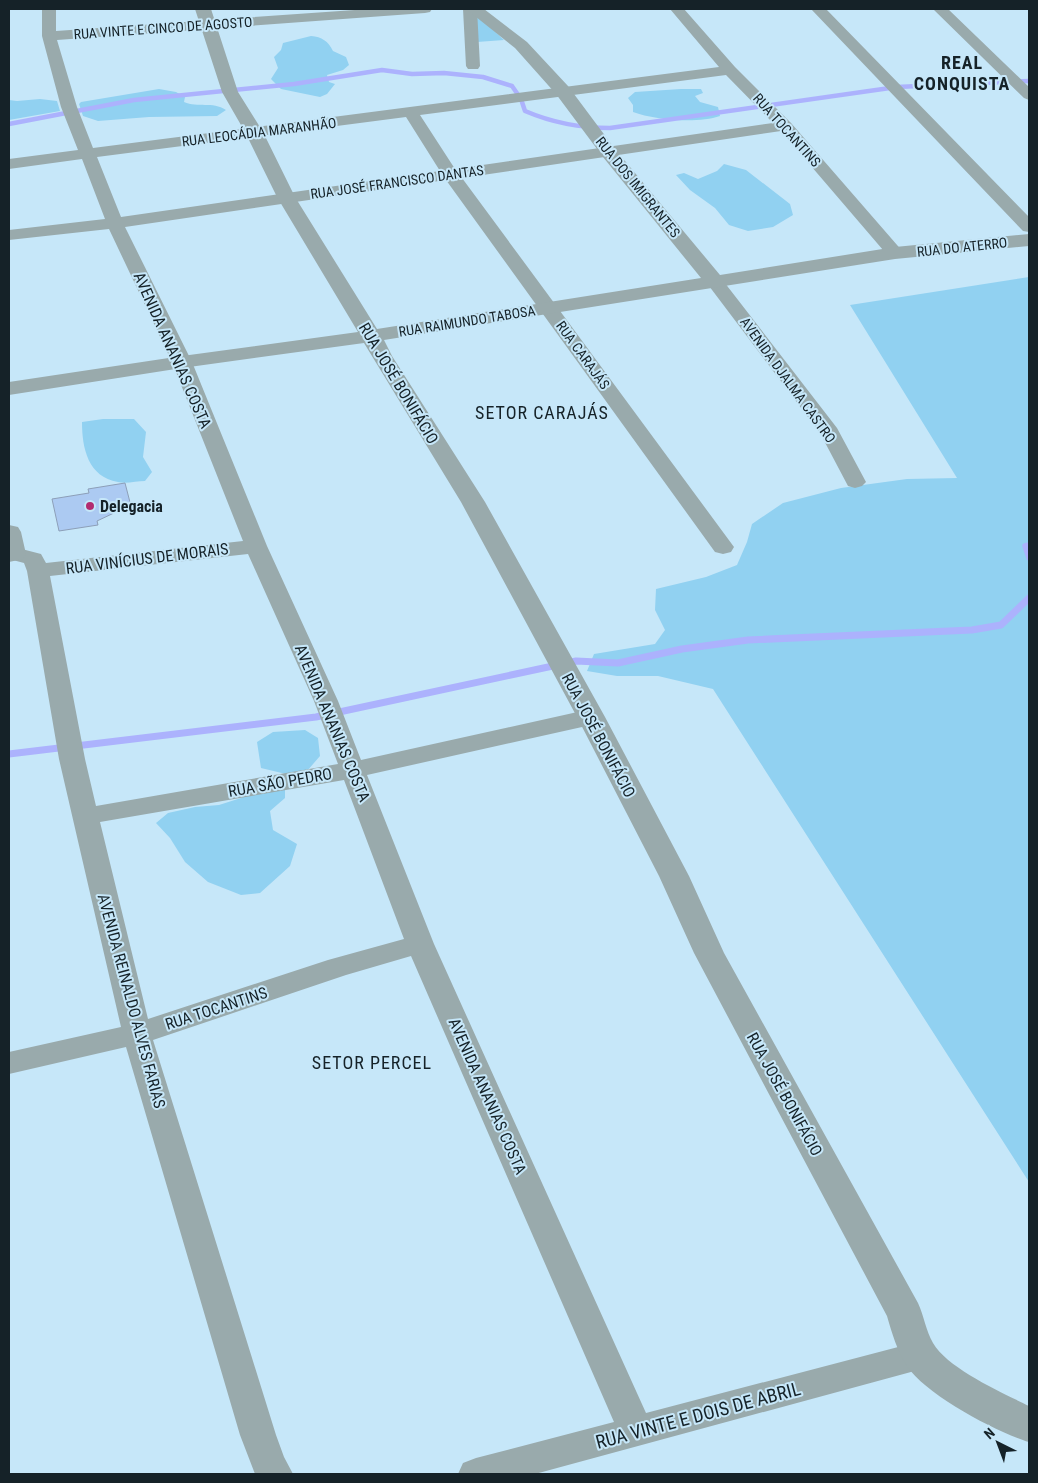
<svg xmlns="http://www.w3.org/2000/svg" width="1038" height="1483" font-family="'Roboto Condensed',sans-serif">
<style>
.green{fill:#91d1f1}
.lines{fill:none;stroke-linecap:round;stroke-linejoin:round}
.stream-far2{stroke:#acb2fd;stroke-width:4.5}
.stream-far1{stroke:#acb2fd;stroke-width:5.5}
.stream{stroke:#acb2fd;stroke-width:7}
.building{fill:#accaf2;stroke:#8d9fb8}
.minor{fill:#99aaac;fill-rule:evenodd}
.tertiary{fill:#99aaac;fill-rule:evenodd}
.poi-dot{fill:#b22c70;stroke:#c6e7f9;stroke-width:2}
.labels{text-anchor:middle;stroke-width:4;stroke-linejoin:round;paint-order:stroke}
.far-street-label{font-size:14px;fill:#152228;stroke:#c6e7f9}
.street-label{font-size:16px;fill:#152228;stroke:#c6e7f9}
.poi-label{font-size:16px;font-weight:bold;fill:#152228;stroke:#c6e7f9;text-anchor:start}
.far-district-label{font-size:18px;font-weight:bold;letter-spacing:1px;fill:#152228;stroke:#c6e7f9}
.neighbourhood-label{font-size:18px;letter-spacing:1px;fill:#152228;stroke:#c6e7f9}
.near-street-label{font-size:19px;fill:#152228;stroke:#c6e7f9}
</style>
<rect width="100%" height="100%" fill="#c6e7f9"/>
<path class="green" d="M474,12L504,40L477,42Z
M311,36C322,37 328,41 333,51L346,57L349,65L343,70L327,75L329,82L335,84L327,94L320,97L281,89L271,79L278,68L274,57L281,50L283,43Z
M159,89L176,92L185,97L184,102C198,108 212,101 226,110L217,116L149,117L98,121L83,116L79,104L81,102Z
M681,89H701L703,93L695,96L700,102L718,107L720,116C697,124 655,120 633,112V105L628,98L635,92Z
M40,99L57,101L60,111L9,120V100L17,101Z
M724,164L746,170L790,204L793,215L773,227L748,231L729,225L715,208L690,190L676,175L684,173L698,179L717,171Z
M1029,277V1182L713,689L658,676H617L587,671L594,654L655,644L665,630L655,610L656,589L706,577L737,565L747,542L752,524L783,503L841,488L907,479L957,478L850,305Z
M103,419H134L146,432L143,457L152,472L145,481C137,481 126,484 118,482C88,477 82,448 82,422Z
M305,730L318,738L320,756L307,771L286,774L261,768L257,742L273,732Z
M285,790V798L270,811L273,830L297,844L290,866L260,893L241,895L208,882L185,862L170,838L156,823L168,813L195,807L219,805L241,798L255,791Z"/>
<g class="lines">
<path class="stream-far2" d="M9,124L134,100L294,84L382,70L412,74L444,73L483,77L512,86L521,99L525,111C553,123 579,128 610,128L897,87L1029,81"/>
<path class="stream-far1" d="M1029,545L1025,546L1029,558"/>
<path class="stream" d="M9,754L316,717L576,661L618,663L682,649L748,640L972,630L1001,625L1029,598"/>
</g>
<path class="building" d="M125,483L132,510L116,512L97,521L98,525L59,531L52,499L89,493L88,489Z"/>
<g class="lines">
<path class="minor" d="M42,9H56V31L369,9H432L430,12L425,13L57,40L77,107L93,148L719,67L670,9H684L735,67L791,123L904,253L901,257L895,258L889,257L781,131L462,178L734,547L731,552L723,554L715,552L446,180L125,227L192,362L267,546L338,701L361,760L591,709L600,712L603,717L600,722L591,725L367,775L434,944L646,1413L921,1341L933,1346L938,1356L933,1366L535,1474H458L463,1463L476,1458L614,1422L411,956L346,975L153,1040L276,1435L284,1457L293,1474H255L240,1435L126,1047L9,1074V1052L121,1027L59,759L27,571L24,563L9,559V549L14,547L41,554L46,563L243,541L172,362L109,229L9,240V230L105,219L82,159L9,169V159L78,150L61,107L42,36ZM726,75L773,123L455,169L420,115ZM406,117L440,171L121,217L97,157ZM248,554L314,701L338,764L96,806L85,759L50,576ZM344,780L404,939L328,960L148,1019L100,822Z
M463,9H477L480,66L478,69H468L466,66Z
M811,9H826L1029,217V232L1023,231Z
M933,9H948L1029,87V100L1024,98Z
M715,277L721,278L837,428L866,482L862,486L855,488L848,486L820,433L706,282L709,278Z"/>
<path class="tertiary" d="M195,9H211L238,92L263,132L295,197L377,329L701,278L603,157L556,94L515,48L466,9H484L527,42L568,86L615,149L720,275L895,247L1029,234V246L895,259L384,340L392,356L485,502L605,717L689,876L724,953L918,1303C924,1316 926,1331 933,1343C948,1369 1003,1393 1029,1406V1442C996,1432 926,1395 907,1366C897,1351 892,1333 887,1316L694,953L659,876L577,717L461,502L364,343L182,368L9,395V382L182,356L358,332L277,197L245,132L222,92Z
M9,525L18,527L21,532L26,554L23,559L9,562Z"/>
</g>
<circle class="poi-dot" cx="90" cy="506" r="5"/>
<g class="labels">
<g class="far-street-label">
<text transform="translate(163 28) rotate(-4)" y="5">RUA VINTE E CINCO DE AGOSTO</text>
<text transform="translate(787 130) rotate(48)" y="5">RUA TOCANTINS</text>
<text transform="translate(259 132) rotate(-7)" y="5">RUA LEOCÁDIA MARANHÃO</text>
<text transform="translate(397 182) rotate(-8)" y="5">RUA JOSÉ FRANCISCO DANTAS</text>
<text transform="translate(638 187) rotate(51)" y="5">RUA DOS IMIGRANTES</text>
<text transform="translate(962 247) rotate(-6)" y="5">RUA DO ATERRO</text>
<text transform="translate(467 321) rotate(-9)" y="5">RUA RAIMUNDO TABOSA</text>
<text transform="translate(583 355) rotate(54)" y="5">RUA CARAJÁS</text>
<text transform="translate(788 380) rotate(54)" y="5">AVENIDA DJALMA CASTRO</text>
</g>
<g class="street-label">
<text transform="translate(173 350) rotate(66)" y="6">AVENIDA ANANIAS COSTA</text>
<text transform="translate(399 383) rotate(59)" y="6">RUA JOSÉ BONIFÁCIO</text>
<text transform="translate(147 558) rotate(-7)" y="6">RUA VINÍCIUS DE MORAIS</text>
<text transform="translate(333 723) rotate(67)" y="6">AVENIDA ANANIAS COSTA</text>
<text transform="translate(599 735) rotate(62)" y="6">RUA JOSÉ BONIFÁCIO</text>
<text transform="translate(280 782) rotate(-10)" y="6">RUA SÃO PEDRO</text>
<text transform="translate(132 1001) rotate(75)" y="6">AVENIDA REINALDO ALVES FARIAS</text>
<text transform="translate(216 1008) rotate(-18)" y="6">RUA TOCANTINS</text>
<text transform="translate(785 1094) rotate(61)" y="6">RUA JOSÉ BONIFÁCIO</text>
<text transform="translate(488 1096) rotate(66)" y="6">AVENIDA ANANIAS COSTA</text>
</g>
<g class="poi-label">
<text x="100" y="512">Delegacia</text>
</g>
<g class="far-district-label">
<text x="962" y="69">REAL<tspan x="962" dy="21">CONQUISTA</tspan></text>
</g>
<g class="neighbourhood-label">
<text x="542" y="419">SETOR CARAJÁS</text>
<text x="372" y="1069">SETOR PERCEL</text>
</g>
<g class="near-street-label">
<text transform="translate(698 1415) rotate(-15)" y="7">RUA VINTE E DOIS DE ABRIL</text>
</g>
</g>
<rect width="1038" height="1483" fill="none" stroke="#152228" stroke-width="20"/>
<g transform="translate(998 1443) rotate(318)" stroke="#c6e7f9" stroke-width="4" paint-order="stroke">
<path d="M0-4L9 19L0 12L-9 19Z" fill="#152228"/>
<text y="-8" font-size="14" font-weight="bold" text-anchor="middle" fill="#152228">N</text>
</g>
</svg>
